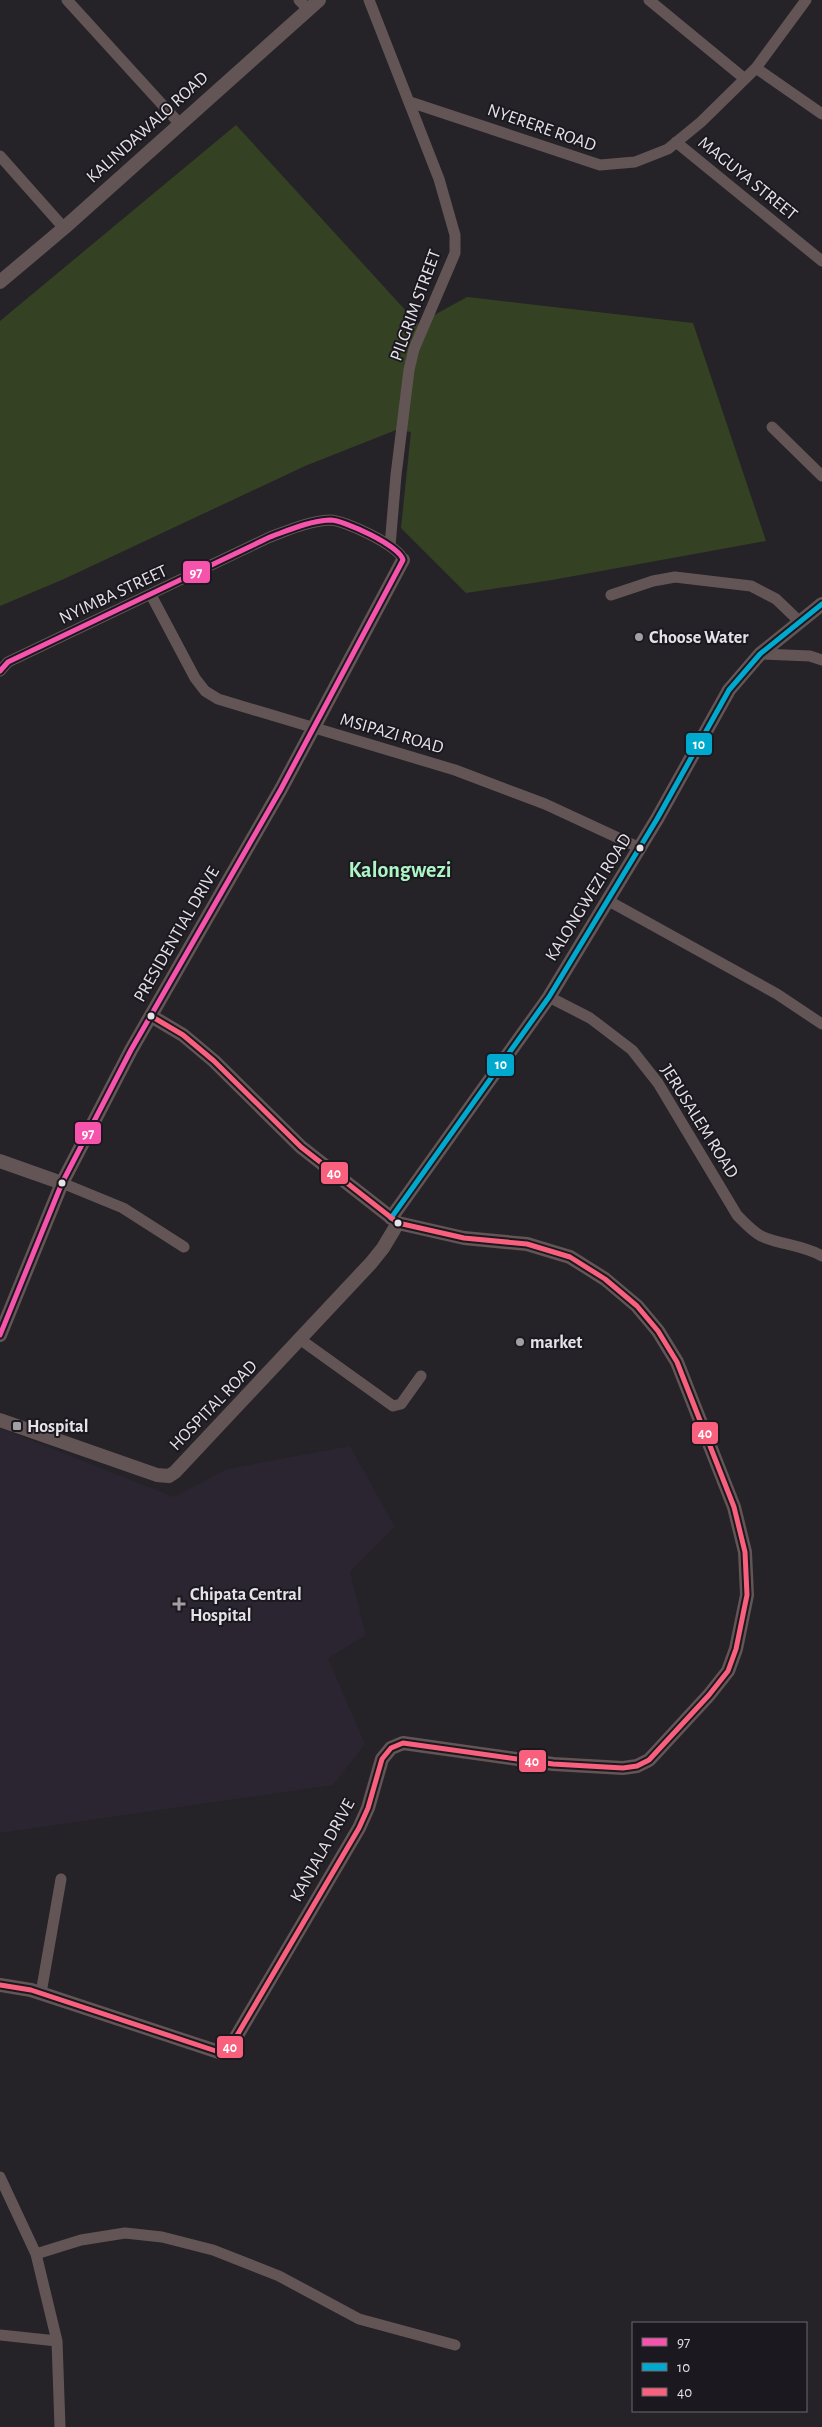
<svg xmlns="http://www.w3.org/2000/svg" width="822" height="2427" font-family="'Alegreya Sans',sans-serif">
<style>
.built{fill:#2b2531}
.green{fill:#344223}
.lines{fill:none;stroke-linecap:round;stroke-linejoin:round}
.minor{stroke:#635556;stroke-width:11}
.tertiary{stroke:#635556;stroke-width:14}
.bus-1-casing{stroke:#1c181f;stroke-width:9}
.bus-2-casing{stroke:#1c181f;stroke-width:9}
.bus-3-casing{stroke:#1c181f;stroke-width:9}
.bus-1{stroke:#f653ac;stroke-width:5}
.bus-2{stroke:#00a9ce;stroke-width:5}
.bus-3{stroke:#f8607d;stroke-width:5}
.poi-dot{fill:#a29fa4;stroke:#1c181f;stroke-width:2}
.bus-dot{fill:#e5e2e8;stroke:#1c181f;stroke-width:2}
.labels{text-anchor:middle;stroke-width:4;stroke-linejoin:round;paint-order:stroke}
.street-label{font-size:18px;fill:#e5e2e8;stroke:#1c181f}
.poi-label{font-size:18px;font-weight:bold;fill:#e5e2e8;stroke:#1c181f;text-anchor:start}
.district-label{font-size:22px;font-weight:bold;fill:#acf5c4;stroke:#1c181f}
.line-badge{stroke:#1c181f;stroke-width:2}
.badge-label{font-size:14px;text-anchor:middle;font-weight:bold;fill:#fff}
</style>
<rect width="100%" height="100%" fill="#252327"/>
<path class="built" d="M0,1428L174,1497L227,1469L350,1446L395,1527L350,1572L366,1635L328,1658L365,1744L333,1785L0,1833Z"/>
<path class="green" d="M236,125L418,324L467,297L693,323L766,541L552,580L466,593L401,528L411,432L396,430L305,466L64,579L0,606V321Z"/>
<g class="lines">
<path class="minor" d="M67,0L179,123
M299,0L308,9
M369,0L439,179L455,235V253L414,349L409,370L396,475L390,546
M649,0L745,79
M756,68L822,114
M410,102L600,165L635,162L668,149L701,122L756,68L806,0
M676,142L822,261
M0,156L64,228
M772,427L822,476
M151,595L195,678L205,691L218,699L455,770L545,804L640,848
M611,595L653,581L675,577L751,586L776,599L800,622
M760,654L810,656L822,660
M0,671L8,662L270,537C289,530 309,521 330,520C344,520 400,546 403,560
M607,900L777,994L822,1024
M549,997L590,1018L632,1050L658,1083L737,1215C744,1222 752,1231 761,1236C781,1245 803,1245 822,1256
M62,1183L123,1208L184,1247
M301,1340L393,1406L401,1404L421,1376
M41,1993L61,1879
M0,2177L36,2254L57,2341L60,2427
M36,2254L81,2240L125,2233L162,2237L213,2250L279,2276L359,2319L455,2345
M0,2335L57,2341"/>
<path class="tertiary" d="M0,282L64,228L319,0
M0,1161L62,1183
M391,1218L549,997L657,819L729,690L760,654L822,604
M0,1335L62,1183L131,1050L281,789L403,560
M0,1420L157,1475L169,1476L175,1472L371,1263L383,1248L398,1223
M0,1985L31,1990L222,2053L229,2049L359,1828L368,1808L382,1759L391,1748L403,1743L553,1764L623,1768L637,1766L649,1760L709,1695L728,1671L736,1649L747,1595L745,1552L734,1507L677,1362L658,1331L637,1306L605,1279L570,1257L527,1244L464,1238L398,1223L301,1147L214,1061L183,1035L151,1016"/>
<g class="bus-1-casing">
<path id="bus-1" d="M0,671L8,662L270,537C289,530 309,521 330,520C344,520 400,546 403,560L281,789L131,1050L62,1183L0,1335"/>
</g>
<g class="bus-2-casing">
<path id="bus-2" d="M391,1218L549,997L657,819L729,690L760,654L822,604"/>
</g>
<g class="bus-3-casing">
<path id="bus-3" d="M0,1985L31,1990L222,2053L229,2049L359,1828L368,1808L382,1759L391,1748L403,1743L553,1764L623,1768L637,1766L649,1760L709,1695L728,1671L736,1649L747,1595L745,1552L734,1507L677,1362L658,1331L637,1306L605,1279L570,1257L527,1244L464,1238L398,1223L301,1147L214,1061L183,1035L151,1016"/>
</g>
<use href="#bus-1" class="bus-1"/>
<use href="#bus-2" class="bus-2"/>
<use href="#bus-3" class="bus-3"/>
</g>
<g class="poi-dot">
<circle cx="639" cy="637" r="5"/>
<circle cx="520" cy="1342" r="5"/>
<rect x="12" y="1421" width="10" height="10" rx="2.5"/>
<path d="M176.5 1596.5h5v5h5v5h-5v5h-5v-5h-5v-5h5z"/>
</g>
<g class="bus-dot">
<circle cx="640" cy="848" r="4.5"/>
<circle cx="151" cy="1016" r="4.5"/>
<circle cx="62" cy="1183" r="4.5"/>
<circle cx="398" cy="1223" r="4.5"/>
</g>
<g class="labels">
<g class="street-label">
<text transform="translate(147 127) rotate(-42)" y="6">KALINDAWALO ROAD</text>
<text transform="translate(542 127) rotate(19)" y="6">NYERERE ROAD</text>
<text transform="translate(748 178) rotate(39)" y="6">MAGUYA STREET</text>
<text transform="translate(415 305) rotate(-70)" y="6">PILGRIM STREET</text>
<text transform="translate(113 594) rotate(-25)" y="6">NYIMBA STREET</text>
<text transform="translate(392 733) rotate(16)" y="6">MSIPAZI ROAD</text>
<text transform="translate(588 897) rotate(-58)" y="6">KALONGWEZI ROAD</text>
<text transform="translate(176 934) rotate(-60)" y="6">PRESIDENTIAL DRIVE</text>
<text transform="translate(700 1121) rotate(58)" y="6">JERUSALEM ROAD</text>
<text transform="translate(213 1405) rotate(-46)" y="6">HOSPITAL ROAD</text>
<text transform="translate(322 1850) rotate(-61)" y="6">KANJALA DRIVE</text>
</g>
<g class="poi-label">
<text x="649" y="643">Choose Water</text>
<text x="530" y="1348">market</text>
<text x="27" y="1432">Hospital</text>
<text x="190" y="1600">Chipata Central<tspan x="190" dy="21">Hospital</tspan></text>
</g>
<g class="district-label">
<text x="400" y="877">Kalongwezi</text>
</g>
</g>
<g class="line-badge">
<rect x="182" y="560" width="29" height="24" rx="5" fill="#f653ac"/>
<rect x="685" y="732" width="28" height="24" rx="5" fill="#00a9ce"/>
<rect x="486" y="1053" width="29" height="24" rx="5" fill="#00a9ce"/>
<rect x="74" y="1121" width="28" height="24" rx="5" fill="#f653ac"/>
<rect x="320" y="1161" width="29" height="24" rx="5" fill="#f8607d"/>
<rect x="691" y="1421" width="28" height="24" rx="5" fill="#f8607d"/>
<rect x="518" y="1749" width="29" height="24" rx="5" fill="#f8607d"/>
<rect x="216" y="2035" width="28" height="24" rx="5" fill="#f8607d"/>
</g>
<g class="badge-label">
<text x="196" y="577">97</text>
<text x="699" y="749">10</text>
<text x="501" y="1069">10</text>
<text x="88" y="1138">97</text>
<text x="334" y="1178">40</text>
<text x="705" y="1438">40</text>
<text x="532" y="1766">40</text>
<text x="230" y="2052">40</text>
</g>
<rect x="632" y="2322" width="175" height="90" fill="#1c181f" stroke="#6c696f"/>
<rect x="642" y="2338" width="25" height="8" fill="#f653ac" stroke="#6c696f"/>
<text x="677" y="2347" font-size="15" fill="#e5e2e8">97</text>
<rect x="642" y="2363" width="25" height="8" fill="#00a9ce" stroke="#6c696f"/>
<text x="677" y="2372" font-size="15" fill="#e5e2e8">10</text>
<rect x="642" y="2388" width="25" height="8" fill="#f8607d" stroke="#6c696f"/>
<text x="677" y="2397" font-size="15" fill="#e5e2e8">40</text>
</svg>
